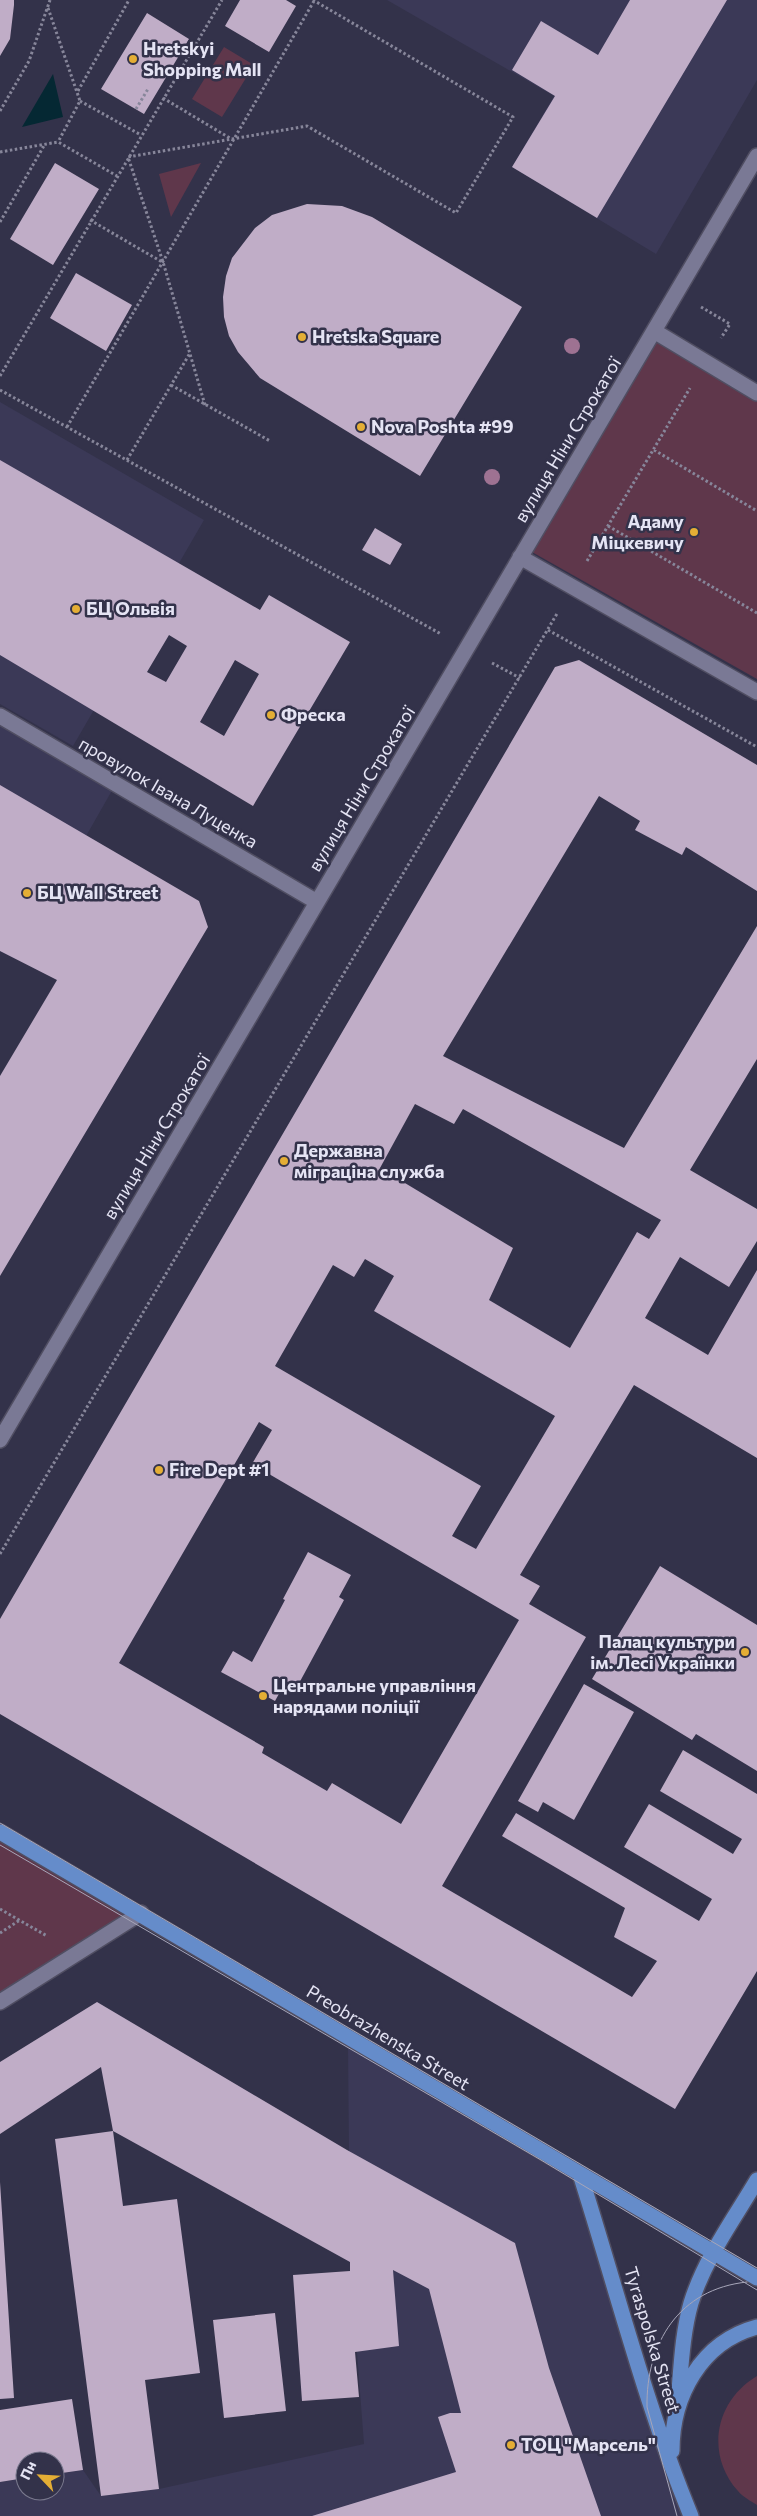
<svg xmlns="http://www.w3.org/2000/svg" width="757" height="2516" font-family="Commissioner,sans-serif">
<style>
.built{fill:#3b3957}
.green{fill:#5f374b}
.water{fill:#052833}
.building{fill:#c0adc7;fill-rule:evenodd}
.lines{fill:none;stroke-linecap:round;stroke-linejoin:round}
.minor-casing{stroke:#504e62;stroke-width:18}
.major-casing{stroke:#504e62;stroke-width:18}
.path{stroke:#87869a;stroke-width:3;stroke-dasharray:2.5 2.5;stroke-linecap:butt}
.minor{stroke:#7a7995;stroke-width:15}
.major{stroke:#658cca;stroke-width:15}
.tram{stroke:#a7a6b9;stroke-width:1}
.tree{fill:#9e7292}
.poi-dot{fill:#e4ae35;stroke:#33324a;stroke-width:2}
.labels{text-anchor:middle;stroke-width:5;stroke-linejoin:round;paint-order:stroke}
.poi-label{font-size:18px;font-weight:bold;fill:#e5e4f4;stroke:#33324a;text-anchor:start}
.street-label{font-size:18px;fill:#e5e4f4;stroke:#33324a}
</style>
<rect width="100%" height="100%" fill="#33324a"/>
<path class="built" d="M387,0H757V80L656,254L512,167L554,96Z
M0,402L204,520L73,746L0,704Z
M0,722L114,787L16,959L0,951Z
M348,2046L572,2178L678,2489L689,2516H0V2482L25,2478V2491H55V2474L83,2470L101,2496L159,2489L364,2444L350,2262Z"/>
<path class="green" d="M224,47L254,65L222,117L192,99Z
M201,163L171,217L159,174Z
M656,338L757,397V679L532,552Z
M0,1832L141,1913L0,2002Z
M757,2376V2505C751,2501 743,2497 738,2491C705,2454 715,2401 757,2376Z"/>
<path class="water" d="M53,74L63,117L22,127Z"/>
<path class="building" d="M0,0H14V5L10,39L0,56Z
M240,0H286L296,6L269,52L225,26Z
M630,0H727L597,218L512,167L555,96L512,70L541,21L598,55Z
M147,13L189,39L144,114L101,89Z
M55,163L99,189L53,265L10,239Z
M307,204L342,206L372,217L522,307L420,476L260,378L238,352L229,336L224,317L223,297L226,276L232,258L255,228L272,215Z
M76,273L132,305L106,351L50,318Z
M0,460L260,610L269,595L350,642L253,806L0,655ZM169,635L187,646L166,682L147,672ZM235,660L259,674L224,736L200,722Z
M375,528L402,544L390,565L362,550Z
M579,660L757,765V891L686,847L682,855L635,830L640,821L599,796L443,1056L624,1148L757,926V1059L690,1170L757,1209V1241L729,1287L680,1257L645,1318L708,1355L757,1270V1458L634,1385L520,1575L540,1586L529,1604L586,1637L442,1886L632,1997L657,1961L614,1937L625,1908L502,1836L516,1813L699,1921L712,1899L624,1847L649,1804L733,1854L742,1839L660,1791L683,1750L757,1794V1971L675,2109L0,1714V1619L555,667ZM415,1104L454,1124L463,1109L661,1220L649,1239L637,1232L570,1348L489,1300L513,1248L380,1168ZM365,1259L394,1276L374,1311L555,1416L476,1549L452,1536L481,1486L275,1366L333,1265L354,1277ZM259,1422L272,1430L252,1464L519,1620L401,1824L332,1783L327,1791L262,1753L264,1747L119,1663Z
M0,785L199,901L208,927L0,1276V1076L57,980L0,951Z
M308,1552L351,1575L339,1597L344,1600L297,1687L286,1681L275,1701L221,1672L233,1651L252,1662L285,1600L283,1599Z
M660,1566L757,1625V1771L696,1734L692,1740L592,1679Z
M584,1684L634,1712L574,1820L543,1802L538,1812L518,1801Z
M97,2002L347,2150L515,2243L549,2368L601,2516H312L456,2472L438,2417L450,2413H461L429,2289L393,2270L399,2346L355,2352L359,2397L302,2401L293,2275L350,2271V2262L113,2131L123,2206L177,2199L200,2373L145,2380L159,2489L101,2496L55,2139L113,2131L101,2067L0,2134V2062Z
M0,2182L14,2398L0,2399Z
M275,2313L286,2411L224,2418L213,2320Z
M72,2399L83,2470L55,2474V2461H25V2478L0,2482V2410Z"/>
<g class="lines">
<g class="minor-casing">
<path id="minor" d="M654,331L757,393
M520,557L757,692
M0,716L317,902
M0,1440L757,156
M0,2002L141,1913"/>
</g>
<g class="major-casing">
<path id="major" d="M0,1832L757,2278
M580,2174C616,2287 646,2407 691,2516
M678,2402C681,2370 682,2334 691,2303C705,2258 734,2219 757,2180
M672,2451C672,2396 701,2342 757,2327"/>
</g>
<path class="path" d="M48,8L80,101L58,142
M78,91L129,0
M163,98L233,140
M80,101L141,135
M136,109L148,89
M0,111L29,61L50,0
M0,152L58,142L117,176
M90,220L162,262
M0,222L45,144
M701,307L730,324L721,338
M0,376L222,0
M171,385L270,441
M0,390L441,634
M205,405L163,262L128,157L307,126L456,213L513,117L313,0
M67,427L314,1
M654,450L757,511
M127,460L190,353
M608,526L757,613
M587,561L690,388
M548,630L757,747
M492,663L520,678
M0,1554L558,612
M0,1909L47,1936
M0,1933L20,1920"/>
<use href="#minor" class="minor"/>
<use href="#major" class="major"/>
<path class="tram" d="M0,1823L757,2268
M0,1845L541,2160L757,2290
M677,2516L647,2407C646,2343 679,2289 747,2282"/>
</g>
<g class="tree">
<circle cx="572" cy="346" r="8"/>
<circle cx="492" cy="477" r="8"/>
</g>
<g class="poi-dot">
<circle cx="133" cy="59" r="5"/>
<circle cx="302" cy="337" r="5"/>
<circle cx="361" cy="427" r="5"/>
<circle cx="694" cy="532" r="5"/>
<circle cx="76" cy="609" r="5"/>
<circle cx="271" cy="715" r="5"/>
<circle cx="27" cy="893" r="5"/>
<circle cx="284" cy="1161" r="5"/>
<circle cx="159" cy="1470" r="5"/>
<circle cx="745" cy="1652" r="5"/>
<circle cx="263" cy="1696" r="5"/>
<circle cx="511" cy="2445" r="5"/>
</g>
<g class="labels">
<g class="poi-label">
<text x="143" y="55">Hretskyi<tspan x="143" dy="21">Shopping Mall</tspan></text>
<text x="312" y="343">Hretska Square</text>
<text x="371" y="433">Nova Poshta #99</text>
<text x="684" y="528" text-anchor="end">Адаму<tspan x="684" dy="21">Міцкевичу</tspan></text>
<text x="86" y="615">БЦ Ольвія</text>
<text x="281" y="721">Фреска</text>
<text x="37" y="899">БЦ Wall Street</text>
<text x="294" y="1157">Державна<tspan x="294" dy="21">міграціна служба</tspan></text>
<text x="169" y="1476">Fire Dept #1</text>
<text x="735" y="1648" text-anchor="end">Палац культури<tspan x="735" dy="21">ім. Лесі Українки</tspan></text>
<text x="273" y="1692">Центральне управління<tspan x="273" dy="21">нарядами поліції</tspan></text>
<text x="521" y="2451">ТОЦ "Марсель"</text>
</g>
<g class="street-label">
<text transform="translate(568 440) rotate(-59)" y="6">вулиця Ніни Строкатої</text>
<text transform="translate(362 789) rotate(-59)" y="6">вулиця Ніни Строкатої</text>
<text transform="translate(168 793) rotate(30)" y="6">провулок Івана Луценка</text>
<text transform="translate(157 1137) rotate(-59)" y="6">вулиця Ніни Строкатої</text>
<text transform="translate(388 2038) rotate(31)" y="6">Preobrazhenska Street</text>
<text transform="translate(652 2340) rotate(73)" y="6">Tyraspolska Street</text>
</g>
</g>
<g transform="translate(40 2476) rotate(295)"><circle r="24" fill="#33324a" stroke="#7a798e"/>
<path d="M0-4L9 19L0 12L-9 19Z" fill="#e4ae35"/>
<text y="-8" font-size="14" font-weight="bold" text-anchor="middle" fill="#e5e4f4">Пн</text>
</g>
</svg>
